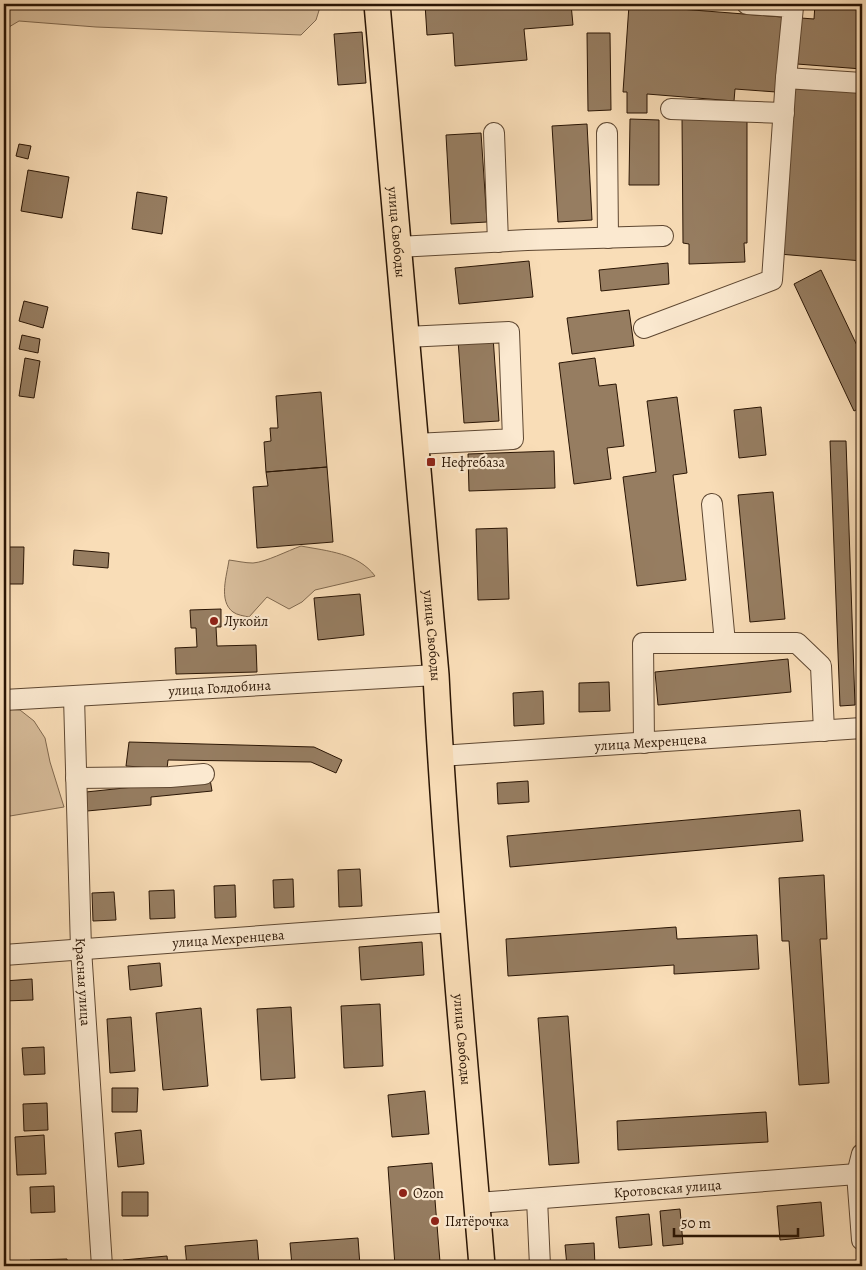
<svg xmlns="http://www.w3.org/2000/svg" width="866" height="1270" font-family="Alegreya,serif">
<style>
.green{fill:#d6bb99;stroke:#80684e}
.building{fill:#967d61;stroke:#2a1504}
.lines{fill:none;stroke-linecap:round;stroke-linejoin:round}
.minor-casing{stroke:#5e4731;stroke-width:22}
.major-casing{stroke:#2a1504;stroke-width:28}
.minor{stroke:#fbe9d0;stroke-width:20}
.major{stroke:#f9ddb7;stroke-width:25}
.poi-dot{fill:#8f2418;stroke:#fbe9d0;stroke-width:2}
.labels{text-anchor:middle;stroke-width:4.5;stroke-linejoin:round;paint-order:stroke}
.street-label{font-size:14px;fill:#2a1504;stroke:#fbe9d0}
.poi-label{font-size:14px;fill:#2a1504;stroke:#fbe9d0;text-anchor:start}
</style>
<rect width="100%" height="100%" fill="#f9ddb7"/>
<filter id="stains"><feTurbulence type="fractalNoise" baseFrequency=".004" numOctaves="4"/><feColorMatrix values="0 0 0 0 .2 0 0 0 0 .09 0 0 0 0 .02 0 0 0 .5 -.17"/></filter>
<radialGradient id="worn" r=".72"><stop offset=".6" stop-color="#630" stop-opacity="0"/><stop offset="1" stop-color="#630" stop-opacity=".3"/></radialGradient>
<path class="green" d="M4,4H321L316,20L301,35L96,27L19,21L4,30Z
M301,546C327,551 358,553 375,576L315,590L302,602L289,609L267,597L249,617C244,616 237,615 233,612C218,601 227,575 229,560C237,561 245,563 253,563C266,562 287,551 301,546Z
M4,709L20,710L34,721L45,738L50,762L64,807L4,817Z"/>
<path class="building" d="M425,4H571L573,25L524,29L527,60L455,66L453,33L427,35Z
M815,4H862V69L797,64L801,18L814,19Z
M629,5L782,17L776,92L735,89L734,101L647,94V113H627V92H623Z
M362,32L366,83L338,85L334,34Z
M587,33H610L611,110L588,111Z
M794,84L862,90V261L779,254Z
M747,116V243H744L745,262L689,264V244L683,243L682,118Z
M630,119L659,120V185H629Z
M587,124L592,220L558,222L552,126Z
M481,133L487,222L451,224L446,135Z
M19,144L31,146L28,159L16,156Z
M28,170L69,177L62,218L21,211Z
M137,192L167,197L162,234L132,229Z
M529,261L533,297L459,304L455,268Z
M668,263L669,284L601,291L599,270Z
M821,270L862,356V407L854,411L794,284Z
M24,301L48,307L43,328L19,321Z
M629,310L634,346L572,354L567,318Z
M22,335L40,339L38,353L19,349Z
M493,337L499,421L464,423L458,340Z
M25,358L40,361L34,398L19,396Z
M595,358L599,386L616,384L624,446L607,448L611,479L574,484L559,363Z
M321,392L327,467L266,472L264,442L271,441L270,428H278L276,396Z
M677,397L687,473L673,475L686,580L637,586L623,477L656,472L647,401Z
M761,407L766,455L739,458L734,410Z
M830,441H846L855,705L840,706Z
M554,451L555,488L469,491L468,454Z
M327,467L333,542L257,548L253,487L268,486L266,472Z
M773,492L785,619L750,622L738,495Z
M507,528L509,599L478,600L476,529Z
M4,547H24L23,584H4Z
M74,550L109,553L108,568L73,565Z
M360,594L364,635L318,640L314,598Z
M221,609V627H216L217,646L256,645L257,672L176,674L175,648L197,647L196,628H191L190,610Z
M788,659L791,692L658,705L655,672Z
M609,682L610,711L579,712V683Z
M543,691L544,724L514,726L513,693Z
M129,742L314,747L342,760L336,773L311,762L168,760L167,769L126,766Z
M210,779L212,791L151,797V805L87,811L86,792Z
M528,781L529,802L498,804L497,783Z
M800,810L803,841L510,867L507,836Z
M360,869L362,906L339,907L338,870Z
M824,875L827,939H820L829,1083L799,1085L789,941H782L779,878Z
M293,879L294,907L274,908L273,880Z
M235,885L236,917L215,918L214,886Z
M174,890L175,918L150,919L149,891Z
M114,892L116,920L93,921L92,893Z
M676,927L677,939L757,935L759,969L674,974V965L508,976L506,939Z
M422,942L424,975L361,980L359,947Z
M160,963L162,986L130,990L128,966Z
M32,979L33,1000L4,1001V981Z
M380,1004L383,1066L344,1068L341,1006Z
M291,1007L295,1078L261,1080L257,1009Z
M201,1008L208,1086L163,1090L156,1013Z
M568,1016L579,1163L549,1165L538,1018Z
M131,1017L135,1071L110,1073L107,1019Z
M44,1047L45,1074L24,1075L22,1048Z
M112,1088H138L137,1112H112Z
M425,1091L429,1134L392,1137L388,1095Z
M47,1103L48,1130L24,1131L23,1104Z
M766,1112L768,1142L618,1150L617,1121Z
M141,1130L144,1164L118,1167L115,1133Z
M44,1135L46,1174L17,1175L15,1137Z
M432,1163L440,1262L395,1266L388,1167Z
M54,1186L55,1212L31,1213L30,1187Z
M122,1192H148V1216H122Z
M821,1202L824,1236L780,1240L777,1206Z
M680,1209L683,1244L663,1246L660,1211Z
M649,1214L652,1245L619,1248L616,1217Z
M358,1238L360,1266H292L290,1243Z
M257,1240L259,1266H187L185,1246Z
M594,1243L595,1266H567L565,1245Z
M167,1256L168,1266H123V1260Z
M67,1259L68,1266H30V1260Z"/>
<g class="lines">
<g class="minor-casing">
<g id="minor">
<path d="M786,78L862,83"/>
<path d="M671,109L784,113"/>
<path d="M494,133L498,242"/>
<path d="M607,133L608,238"/>
<path d="M398,247L527,240L663,236"/>
<path d="M644,328L772,280L786,78L793,7L747,4"/>
<path d="M406,337L509,332L513,439L415,444"/>
<path d="M712,504L725,643"/>
<path id="s1" d="M74,697L81,949L102,1266"/>
<path id="s2" d="M4,700L436,675"/>
<path d="M644,743L643,643H797L821,666L824,731"/>
<path id="s3" d="M440,756L862,728"/>
<path d="M76,778L170,777L204,774"/>
<path id="s4" d="M4,955L452,922"/>
<path d="M862,1154L857,1174L862,1240"/>
<path d="M537,1199L540,1266"/>
<path id="s5" d="M477,1203L857,1174"/>
</g>
</g>
<g class="major-casing">
<g id="major">
<path id="s6" d="M377,4L436,675C446,872 466,1069 482,1266"/>
</g>
</g>
<use href="#minor" class="minor"/>
<use href="#major" class="major"/>
</g>
<g class="poi-dot">
<rect x="426" y="457" width="10" height="10" rx="2.5"/>
<circle cx="214" cy="621" r="5"/>
<circle cx="403" cy="1193" r="5"/>
<circle cx="435" cy="1221" r="5"/>
</g>
<g class="labels">
<g class="street-label">
<text dy="5" stroke="none"><textPath href="#s6" startOffset="229">улица Свободы</textPath></text>
<text dy="5" stroke="none"><textPath href="#s6" startOffset="634">улица Свободы</textPath></text>
<text dy="5" stroke="none"><textPath href="#s2" startOffset="216">улица Голдобина</textPath></text>
<text dy="5" stroke="none"><textPath href="#s3" startOffset="211">улица Мехренцева</textPath></text>
<text dy="5" stroke="none"><textPath href="#s4" startOffset="225">улица Мехренцева</textPath></text>
<text dy="5" stroke="none"><textPath href="#s1" startOffset="285">Красная улица</textPath></text>
<text dy="5" stroke="none"><textPath href="#s6" startOffset="1039">улица Свободы</textPath></text>
<text dy="5" stroke="none"><textPath href="#s5" startOffset="191">Кротовская улица</textPath></text>
</g>
<g class="poi-label">
<text x="441" y="467">Нефтебаза</text>
<text x="224" y="626">Лукойл</text>
<text x="413" y="1198">Ozon</text>
<text x="445" y="1226">Пятёрочка</text>
</g>
</g>
<rect width="866" height="1270" fill="none" stroke="#f9ddb7" stroke-width="20"/>
<rect x="5" y="5" width="856" height="1260" fill="none" stroke="#2a1504" stroke-width="2.5"/>
<rect x="10" y="10" width="846" height="1250" fill="none" stroke="#2a1504"/>
<path d="M674 1228v8h124v-8" fill="none" stroke="#2a1504" stroke-width="2.5"/>
<text x="681" y="1228" font-size="15" fill="#2a1504" stroke="#fbe9d0" stroke-width="4" paint-order="stroke">50 m</text>
<rect width="100%" height="100%" filter="url(#stains)"/>
<rect width="100%" height="100%" fill="url(#worn)"/>
</svg>
